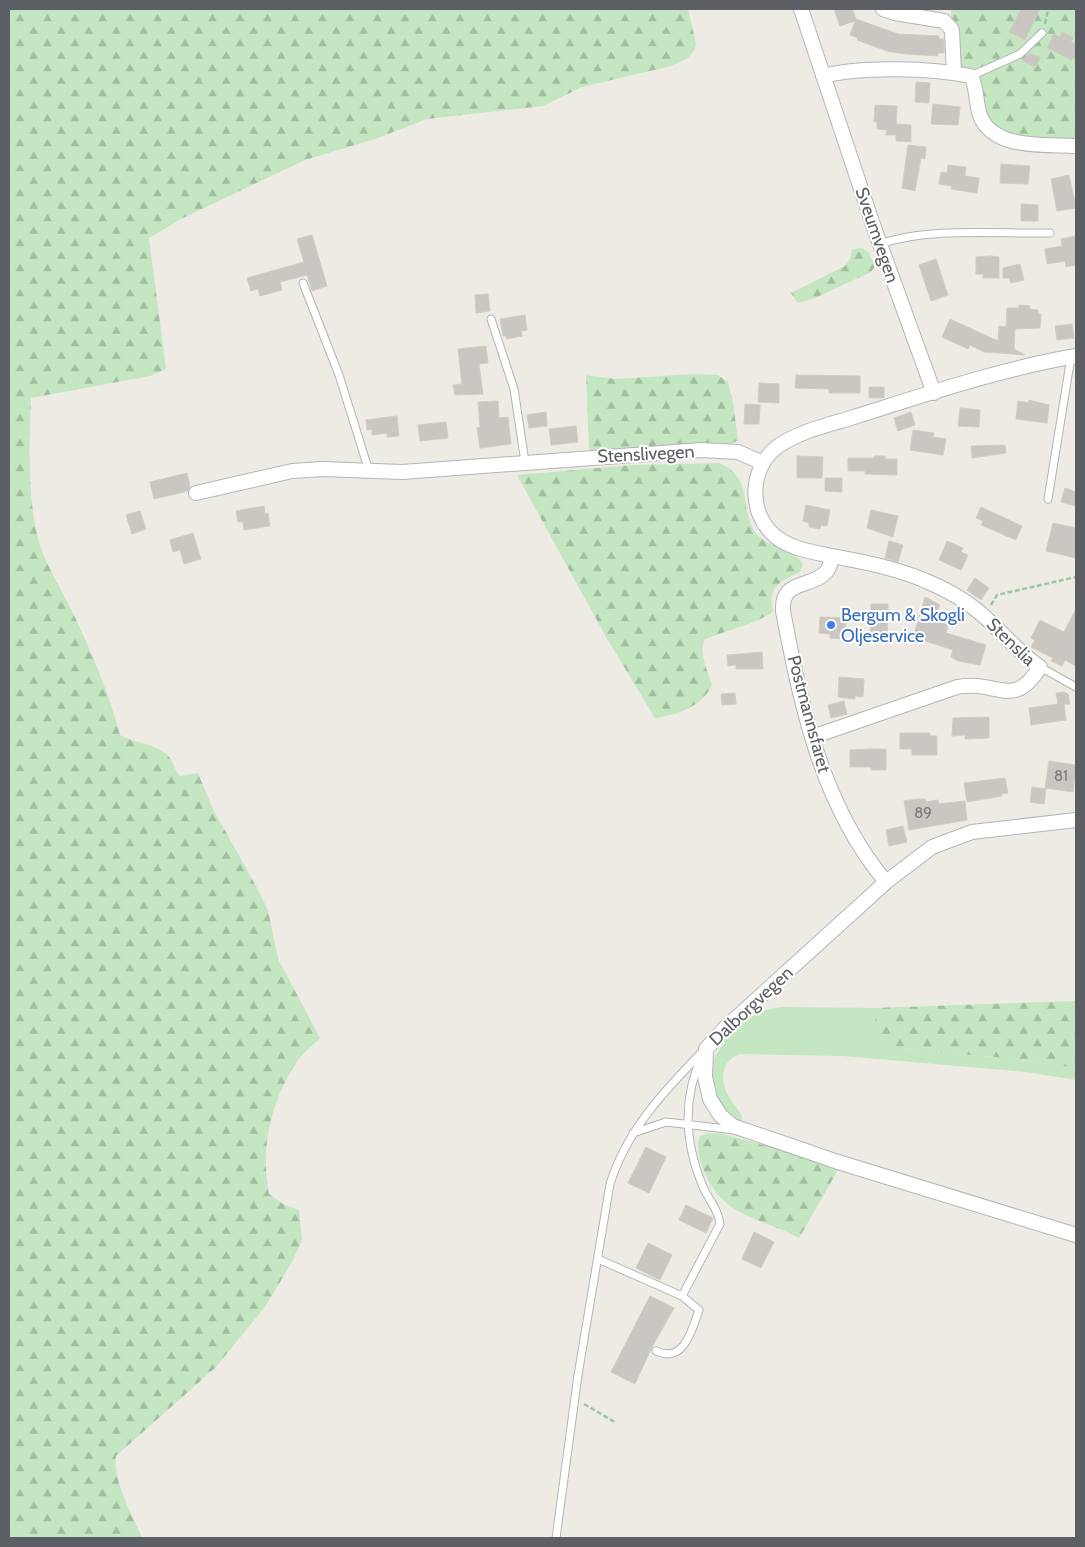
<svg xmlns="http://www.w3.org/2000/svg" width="1085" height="1547" font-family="Cabin,sans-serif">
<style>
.grass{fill:#c4e6c0}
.forest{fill:url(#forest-firs)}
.building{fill:#cac6c1;stroke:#d3ccc2}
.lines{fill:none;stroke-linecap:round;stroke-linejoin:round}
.lane-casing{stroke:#b1b5b9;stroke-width:9}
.street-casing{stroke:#b1b5b9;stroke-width:16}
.path{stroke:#9ac7a3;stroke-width:2.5;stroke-dasharray:5 2.5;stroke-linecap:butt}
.lane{stroke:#fff;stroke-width:7}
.street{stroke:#fff;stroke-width:14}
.shop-dot{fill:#3f7fe0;stroke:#fff;stroke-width:2}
.labels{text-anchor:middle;stroke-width:4;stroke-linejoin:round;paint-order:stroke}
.number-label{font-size:15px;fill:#787a7b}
.street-label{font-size:18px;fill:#5c6064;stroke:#fff}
.shop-label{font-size:18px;fill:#366cbe;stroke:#fff;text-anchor:start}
</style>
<defs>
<pattern id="forest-firs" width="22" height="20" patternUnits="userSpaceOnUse" patternTransform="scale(1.25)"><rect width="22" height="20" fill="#c4e6c0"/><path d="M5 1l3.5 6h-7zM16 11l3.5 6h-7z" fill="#a2bea0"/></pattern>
</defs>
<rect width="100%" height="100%" fill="#eeebe4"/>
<path class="grass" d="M782,1007L875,1008C875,1032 877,1040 901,1049L1006,1058L1076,1068V1080L1026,1072L843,1056L741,1054C721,1059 719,1081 729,1097C733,1104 739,1109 742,1117L740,1124C704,1096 701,1062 735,1031C752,1015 759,1010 782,1007Z"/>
<path class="forest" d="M9,9H688L696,43L695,49L688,58L671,66L582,87L543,106L427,119L375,139L305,160L181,219L149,238L166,369L150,376L31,398C29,442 27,499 39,542C46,565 61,589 72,611C91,651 109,693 120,735C134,743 152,743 165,753C174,760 173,769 180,776L198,773L213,809L256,886L268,910L278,959L320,1038C313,1045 304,1052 298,1060C271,1100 260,1147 269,1194L283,1204L299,1210L302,1240L292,1262L265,1307L215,1368L116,1456C112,1479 133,1516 142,1538H9Z
M951,9H1076V147L1000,141L968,80L953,72Z
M862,248L869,253L875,266L871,272L815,298L798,303L791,293L845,266L850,259L852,249Z
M695,374L718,375L728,382L733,402L738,441L729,444L589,450L586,375L616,379Z
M719,463C752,477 740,503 753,529C764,549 792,545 803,564L800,572C779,581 767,588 773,612L757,621L705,639C698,653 708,671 712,685C702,707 677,715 655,718L606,637L517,475L632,465Z
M1076,1001V1068L1006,1058L901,1049C875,1039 875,1034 875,1008Z
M707,1133L723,1134L825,1162L838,1170L799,1238C760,1217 723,1218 704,1171C699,1159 697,1150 699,1137Z"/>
<path class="building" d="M834,9H852L856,19L898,34L939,36V39H944V53H938V56L906,54L887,51L857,40L858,38L850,35L855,21L840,26Z
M1021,9H1040L1025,40L1009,32Z
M1062,32L1073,37L1071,42L1076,45V59L1073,58L1072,60L1047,48L1054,34L1060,37Z
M1029,53L1040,57L1036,67L1022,61Z
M916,82L930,83L929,103L915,102Z
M933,104L960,107L958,125L931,124Z
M875,105L897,106L896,124L911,125V142L896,141V135H886L887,130L877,129V122H874Z
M908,145L926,147L925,159L921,158L915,191L902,188Z
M1001,164L1030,166L1028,184L1000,183Z
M948,165L966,167L965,176L979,178L977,193L951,189L952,186L939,184L941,172L947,173Z
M1069,175L1076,208L1057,211L1051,179Z
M1021,204L1038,205V221H1021Z
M312,235L327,286L312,291L307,275L280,282L282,290L260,296L258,289L251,291L247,278L304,262L297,239Z
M1075,236L1076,265L1066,267L1065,261L1047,264L1045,249L1062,246L1061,239Z
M991,256L999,257V278H983V274H976V257Z
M936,259L948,295L931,301L919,265Z
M1020,264L1024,280L1011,283L1009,278H1003V268Z
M488,294L490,311L476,313L475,295Z
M1019,305L1030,306L1029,309L1038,310V314H1041L1040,328L1015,329L1014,349L1025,355L984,352L970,345L968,349L942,337L950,319L998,341L999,326L1006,327L1007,308H1019Z
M525,315L527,330L521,331L522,336L506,339V336H503L500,319Z
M1072,324L1074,338L1057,340L1055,326Z
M486,346L488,363L479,364L483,394L455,395L453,385L462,384L458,349Z
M796,375L860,376V393H829V389L795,388Z
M759,383L779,384V403L758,402Z
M869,387H884V398H869Z
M1029,400L1049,405L1047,423L1016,419L1018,401L1029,403Z
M498,401L499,418L508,417L511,444L480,448L477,428L480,427L478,402Z
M745,404L760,405L759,424H744Z
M960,408L980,410L979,427L958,426Z
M546,412L547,426L529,428L527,415Z
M911,412L915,425L898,431L894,418Z
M397,416L399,436L387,437V433L372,435V429L367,430L366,420Z
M446,422L448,438L420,441L418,425Z
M576,426L578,442L551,445L549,429Z
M913,430L934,433L933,437L946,439L943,455L910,450Z
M1005,445L1006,453L972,458L971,446Z
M797,456L823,457L822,478H797Z
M874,456H885V459H897V475L865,474V471H848V458H874Z
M187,473L190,487L188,491L154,499L150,482Z
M825,478H842V492L825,491Z
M1065,488L1076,492V506L1061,502Z
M806,505L830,510L827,526L821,525L820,529L809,527V523L803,521Z
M264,506L265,514L268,513L270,526L244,530L243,522H238L236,511Z
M981,507L1022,526L1016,540L981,525L983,521L976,518Z
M871,510L898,516L893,537L867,528Z
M140,511L146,529L132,534L126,515Z
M1053,523L1076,528V558L1046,551Z
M193,533L201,559L184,564L180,550L173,552L170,540Z
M889,541L903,545L898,562L885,558Z
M947,541L963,548L961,552L968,555L961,570L939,560Z
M975,578L989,588L981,600L967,590Z
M925,597L940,605L933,620L948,625L946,633L986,645L980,665L958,661L951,657L953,650L913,637Z
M871,604H888L887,640L870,639Z
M1076,609V666L1065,660L1062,666L1051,661L1053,658L1031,647L1035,640L1031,638L1040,620L1064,632Z
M820,617L846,618L845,639L830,638V634L819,633Z
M762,652L763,669H736V665L728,666L727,655Z
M839,677L864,679L863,697L855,696V699L838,697Z
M1064,692L1068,694L1070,704H1064L1066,720L1031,725L1029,708L1058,704L1056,693Z
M735,693L736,704L722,705L721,694Z
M844,701L847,714L831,718L828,705Z
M989,717V738L965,739V735L952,736L953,718Z
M900,733H930V736H937V755H912V749H900Z
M871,749H886V770H871V767H850V750Z
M1049,761L1076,765L1073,792L1045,788Z
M1005,778L1008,793L1001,794L1002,796L967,802L964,783Z
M1032,787L1046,789L1044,804L1030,802Z
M918,799H925L926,802L938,800L939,804L965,801L967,820L909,830L904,801Z
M903,826L907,842L889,846L886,830Z
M646,1147L666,1157L649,1193L628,1183Z
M686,1205L713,1218L706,1233L679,1220Z
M754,1232L774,1242L761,1268L742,1259Z
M648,1243L672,1255L660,1280L636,1268Z
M650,1296L674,1308L651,1349L635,1384L611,1372Z"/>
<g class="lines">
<g class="lane-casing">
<path id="lane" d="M971,76L1020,54L1042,33
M880,244C929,227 997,234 1050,233
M303,283L339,375L369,471
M491,319L514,389L525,462
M1048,499L1071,357
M1040,667L1076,687
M633,1133L666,1122L735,1130
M598,1259L682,1296L699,1310C692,1330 684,1364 656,1351
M682,1296L720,1224C719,1211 709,1200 704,1189C685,1145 682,1099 702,1056
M556,1538L578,1375L610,1184C627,1129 666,1089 705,1049"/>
</g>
<g class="street-casing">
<path id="street" d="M801,9L872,222L934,393
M883,9L895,13L944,21L952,30L954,73
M823,76C862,66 931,68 971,76C978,89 975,104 981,118C996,150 1046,144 1076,146
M196,493L292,471L323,469L402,472L702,450L738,452L763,463
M832,556C831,561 830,567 827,571C812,589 781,578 783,611C801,706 822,806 886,882
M812,737L957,687C997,679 1013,711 1040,667C1019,653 1005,635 987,619C970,603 948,590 926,581C897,568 863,562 832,556C812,552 791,549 775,536C748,513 749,469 777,447C799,431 829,425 854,417C924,395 1004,368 1076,356
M1076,820L972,832L932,847L886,882L724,1029L706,1049L705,1077L710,1099L720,1115L733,1126L838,1162L1076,1235"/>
</g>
<path class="path" d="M1045,24L1048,9
M991,605L997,595L1076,577
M584,1404L615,1422"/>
<use href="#lane" class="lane"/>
<use href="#street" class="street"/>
</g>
<circle class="shop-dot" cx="831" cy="625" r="5"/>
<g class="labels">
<g class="number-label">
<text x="1061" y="781">81</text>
<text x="923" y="818">89</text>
</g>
<g class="street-label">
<text transform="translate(877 235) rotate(71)" y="6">Sveumvegen</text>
<text transform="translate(646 454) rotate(-3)" y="6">Stenslivegen</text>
<text transform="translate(1011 642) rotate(44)" y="6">Stenslia</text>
<text transform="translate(809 714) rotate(75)" y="6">Postmannsfaret</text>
<text transform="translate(751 1006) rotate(-43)" y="6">Dalborgvegen</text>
</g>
<g class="shop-label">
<text x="841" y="621">Bergum &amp; Skogli<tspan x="841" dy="21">Oljeservice</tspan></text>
</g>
</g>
<rect width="1085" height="1547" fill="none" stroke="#5c6064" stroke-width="20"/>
</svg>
